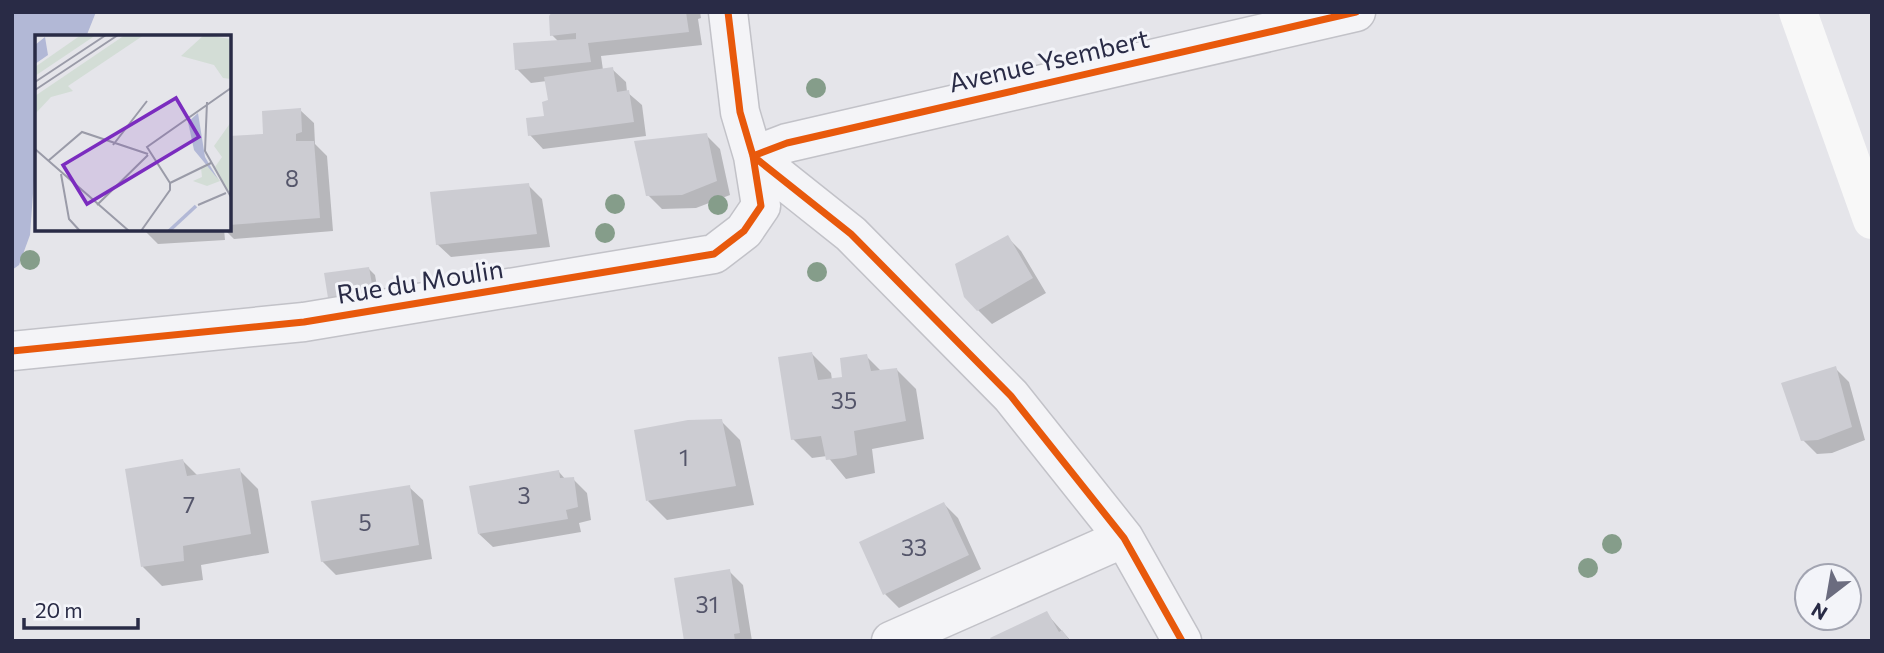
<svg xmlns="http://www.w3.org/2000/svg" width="1884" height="653" font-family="Commissioner,sans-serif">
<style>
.water{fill:#b2b8d6}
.shadow{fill:#0003}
.building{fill:#ccccd2}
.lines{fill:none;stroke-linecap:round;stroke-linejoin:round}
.street-casing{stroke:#c2c2c8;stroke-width:41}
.street{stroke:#f4f4f7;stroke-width:38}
.secondary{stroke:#f8f8f8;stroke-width:38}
.cycleway-casing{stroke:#f3f4f9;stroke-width:11}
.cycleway{stroke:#e8590c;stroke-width:7}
.tree{fill:#859d8a}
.labels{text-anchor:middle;stroke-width:6;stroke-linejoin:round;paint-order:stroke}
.number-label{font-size:23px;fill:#54556a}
.street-label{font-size:26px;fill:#292b46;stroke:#f3f4f9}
.inset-river{fill:none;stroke:#b2b8d6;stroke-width:3.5}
.inset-road{fill:none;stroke:#9a9ba8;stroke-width:2}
.view{fill:#7b2cbf;fill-opacity:0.15;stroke:#7b2cbf;stroke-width:3.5}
.inset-edge{fill:none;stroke:#292b46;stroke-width:3.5}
</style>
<rect width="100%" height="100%" fill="#e5e5ea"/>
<path class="water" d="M12,12H96L86,37H37V138L30,235L19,265L12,270Z"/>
<path class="shadow" d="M554,12H700L701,18L698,19L702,45L601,56L603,70L612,69L626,82L627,92L642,105L646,136L543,149L530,135L546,117L550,102L547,81L531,83L517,69L559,42L552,35Z
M300,110L314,123L315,144L327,156L333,231L234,239L224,229L225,240L158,244L144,230L229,229V138L265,136Z
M706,135L720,149L730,195L696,208L662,209L648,195Z
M528,185L542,199L550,247L451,257L437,244Z
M1007,237L1021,251L1046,293L992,324L978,310Z
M368,268L375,275L379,297L336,304L329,297Z
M812,354L831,373L832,380L844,378L866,356L882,372L897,370L916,389L924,439L872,449L875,473L846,479L827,456L812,458L793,439Z
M1835,368L1849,382L1865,440L1832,453L1817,454L1803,440Z
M721,421L740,440L754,505L667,520L648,501Z
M183,461L198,476L239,470L258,489L269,553L201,565L203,580L162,586L143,567Z
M559,472L566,480L573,479L587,493L591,520L579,523L581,532L493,547L479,534Z
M409,487L423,500L432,559L336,575L322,561Z
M944,504L958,518L981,569L899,608L885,594Z
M729,571L743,585L752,641H686Z
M1046,613L1071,641H994Z"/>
<path class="building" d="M552,12H686L689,32L588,43L591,62L515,70L513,43L576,39V33L550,36L549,16Z
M613,67L617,92L629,90L634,122L528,136L526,118L544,116L542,102L548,100L544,77Z
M301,108L302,132L296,134V141H314L320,218L229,225V136L263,134L262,111Z
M707,133L717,181L682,195L646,196L634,141Z
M529,183L537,234L436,245L430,192Z
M1008,235L1033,278L977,311L964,297L955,264Z
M369,267L373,290L328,298L324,273Z
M812,352L818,380L842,377L840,358L867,354L871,371L897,368L906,421L854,431L857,455L844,458L826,460L821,436L791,440L778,357Z
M1836,366L1852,427L1818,440L1801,441L1781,383Z
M722,419L736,486L646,501L634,430L688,420Z
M183,459L187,476L240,468L251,534L183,546L184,561L141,567L125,469Z
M559,470L560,478L574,477L578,507L566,510L568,519L478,534L469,486Z
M410,485L419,545L321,562L311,501Z
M944,502L969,555L883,595L859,542Z
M730,569L740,633L734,634L735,641H684L674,578Z
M1047,611L1059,632L1062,630L1070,641H992L990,638Z"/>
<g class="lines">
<g class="street-casing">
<path id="street" d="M753,156L851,234L1011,396L1124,538L1182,641
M753,156L787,143L1356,12
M12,351L304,322L714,254L744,231L761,206L753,156L740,112L728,12
M891,641L1124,538"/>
</g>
<use href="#street" class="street"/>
<path class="secondary" d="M1798,12L1872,220"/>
<g class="cycleway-casing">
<path id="cycleway" d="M753,156L851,234L1011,396L1124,538L1182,641
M753,156L787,143L1356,12
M12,351L304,322L714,254L744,231L761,206L753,156L740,112L728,12"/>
</g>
<use href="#cycleway" class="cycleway"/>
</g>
<g class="tree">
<circle cx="816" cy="88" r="10"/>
<circle cx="615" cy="204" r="10"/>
<circle cx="718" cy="205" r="10"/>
<circle cx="605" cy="233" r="10"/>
<circle cx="30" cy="260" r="10"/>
<circle cx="817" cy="272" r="10"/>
<circle cx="1612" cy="544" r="10"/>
<circle cx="1588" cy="568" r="10"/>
</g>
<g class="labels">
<g class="number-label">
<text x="292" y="187">8</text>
<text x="844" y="409">35</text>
<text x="684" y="466">1</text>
<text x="524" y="504">3</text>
<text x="189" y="513">7</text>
<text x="365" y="531">5</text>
<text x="914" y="556">33</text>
<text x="707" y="613">31</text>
</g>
<g class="street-label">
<text transform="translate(1049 61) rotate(-13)" y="9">Avenue Ysembert</text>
<text transform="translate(420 282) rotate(-9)" y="9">Rue du Moulin</text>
</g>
</g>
<g transform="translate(35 35)">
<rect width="196" height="196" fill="#e5e5ea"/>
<path d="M46,0H61L0,41V32ZM90,0H109L33,51L38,56L16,62L0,79V61ZM169,0L196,4V44L188,43L179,30L146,21ZM196,87V161L180,132L187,122L179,111ZM173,130L185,146L172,151L158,146L167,142L166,133Z" fill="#d3ddd6"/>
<path d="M10,2L13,20L0,29V10ZM163,78L170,122L183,144L159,115L153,87Z" fill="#b2b8d6"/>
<path class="inset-river" d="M134,196L161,171"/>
<path class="inset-road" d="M0,47L71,0M0,55L83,0M172,67L170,116L196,162M78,110L112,66M0,114L94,196M13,126L47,97L113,119M26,139L34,184L45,196M135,148L112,112L196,53M135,148L176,128M62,170L113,120M163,170L191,158M106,196L135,155V148"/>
<path class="view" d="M141,63L164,102L52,169L28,130Z"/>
<rect width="196" height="196" class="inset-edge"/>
</g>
<rect width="1884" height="653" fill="none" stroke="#292b46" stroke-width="28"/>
<g transform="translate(1828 597) rotate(211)"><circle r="33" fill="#f3f4f9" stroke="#a2a4b1" stroke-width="2"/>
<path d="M0-5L12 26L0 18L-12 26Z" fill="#6b6c7f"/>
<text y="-10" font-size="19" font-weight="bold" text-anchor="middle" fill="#292b46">N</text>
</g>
<path d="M24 618v10h114v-10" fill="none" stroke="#292b46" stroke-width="3.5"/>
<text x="35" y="618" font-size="21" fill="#292b46" stroke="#f3f4f9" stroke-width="5" paint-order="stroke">20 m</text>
</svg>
